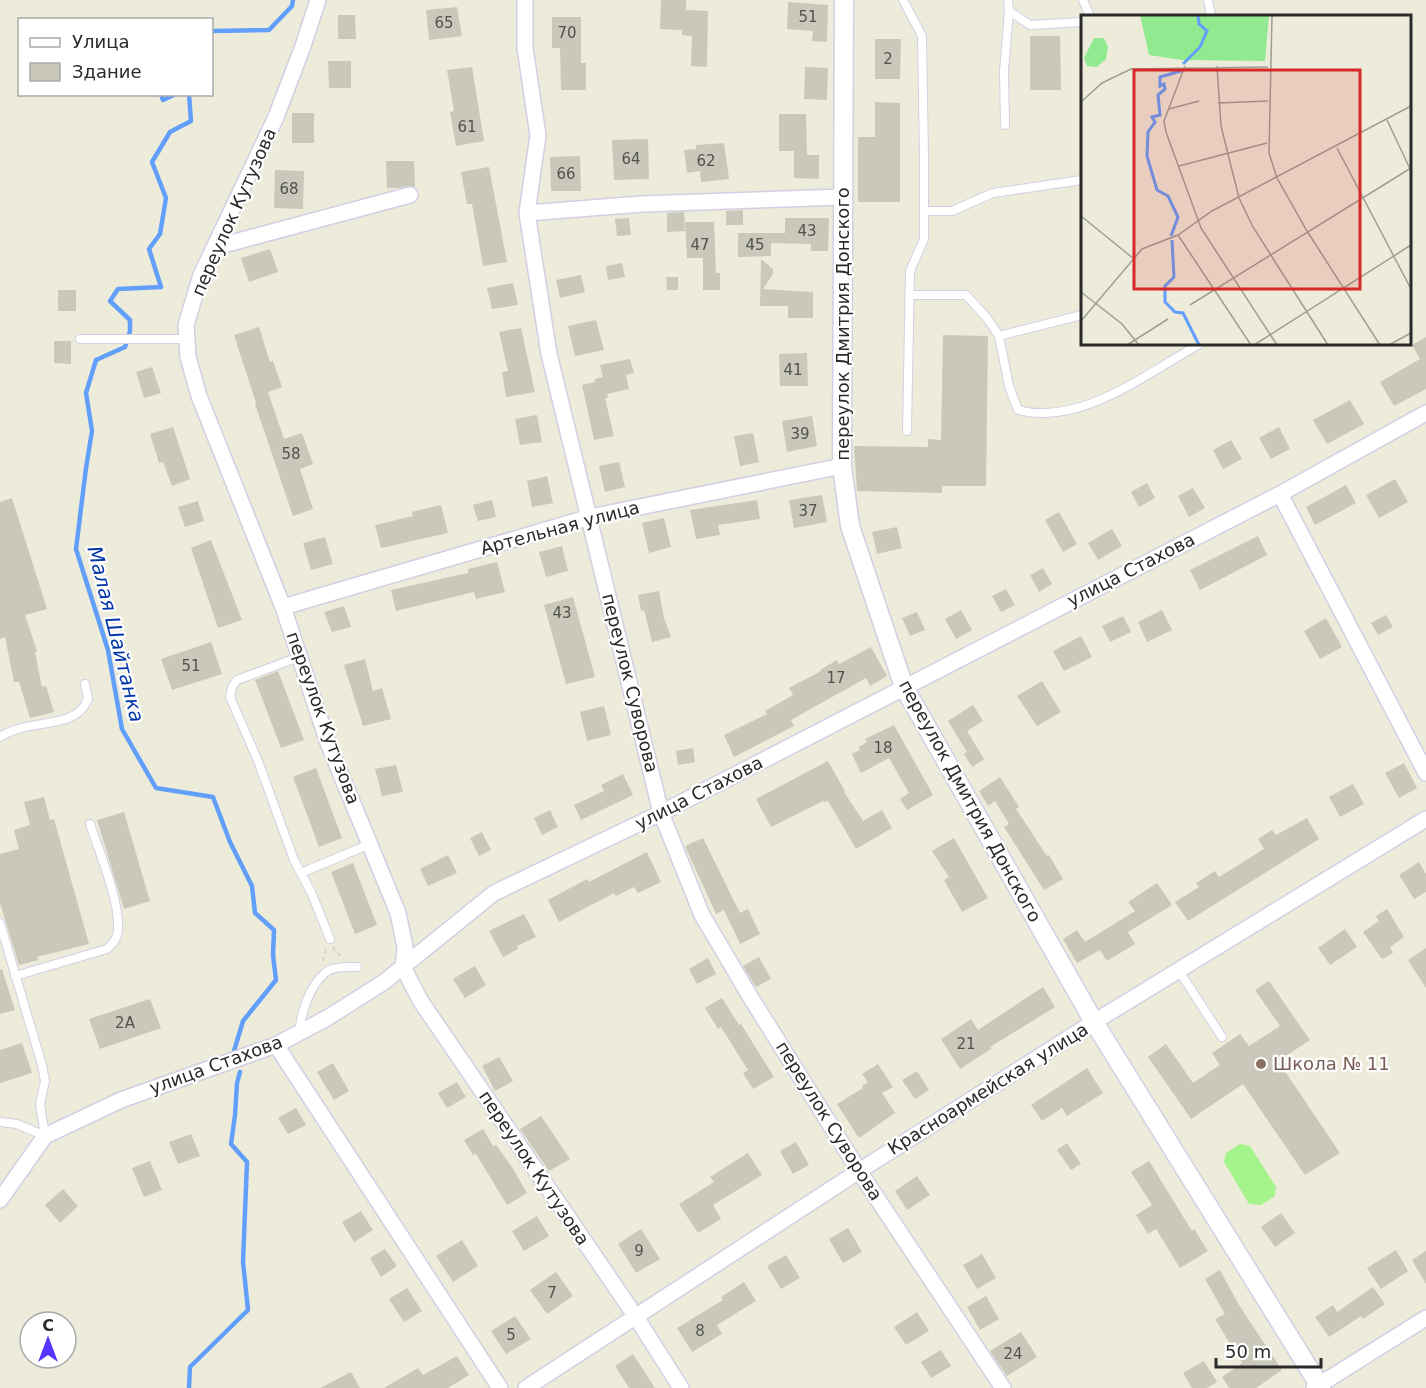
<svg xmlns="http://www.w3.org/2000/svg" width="1426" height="1388" font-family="'DejaVu Sans',sans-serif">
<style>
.pitch{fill:#a4f38b}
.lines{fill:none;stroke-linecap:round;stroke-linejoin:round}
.stream{stroke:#629ffb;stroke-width:4.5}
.building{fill:#c9c8ba}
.service-casing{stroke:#d2cfe4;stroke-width:10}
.minor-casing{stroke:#d2cfe4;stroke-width:18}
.tertiary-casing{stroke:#d2cfe4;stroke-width:21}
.path{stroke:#d4d4d4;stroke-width:2;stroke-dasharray:4.5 3;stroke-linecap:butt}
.service{stroke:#fff;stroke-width:8}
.minor{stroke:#fff;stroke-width:15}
.tertiary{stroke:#fff;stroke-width:18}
.education-dot{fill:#8d6e63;stroke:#fff;stroke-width:2}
.labels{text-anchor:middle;stroke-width:4.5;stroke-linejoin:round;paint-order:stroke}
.number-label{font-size:15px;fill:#52524e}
.street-label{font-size:18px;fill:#2a2a2a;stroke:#fff}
.education-label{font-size:18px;fill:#785e54;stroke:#fff;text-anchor:start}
.water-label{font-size:20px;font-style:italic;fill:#0036a7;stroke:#fff}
.inset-river{fill:none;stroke:#629ffb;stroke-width:3}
.inset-road{fill:none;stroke:#9f9e94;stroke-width:1.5}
.view{fill:#d62828;fill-opacity:0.15;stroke:#d62828;stroke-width:3}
.inset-edge{fill:none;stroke:#2a2a2a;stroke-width:3}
</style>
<rect width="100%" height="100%" fill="#edecda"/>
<path class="pitch" d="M1240,1144L1250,1146L1276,1187L1275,1196L1261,1205L1249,1204L1224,1162L1226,1153Z"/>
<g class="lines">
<path class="stream" d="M212,31L269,30L292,6L293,0
M161,94L163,100L176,94
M189,94L191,121L170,132L152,162L166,198L160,234L149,249L161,287L118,289L110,301L130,320V331L125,347L96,360L86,393L92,431L86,468L76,549L108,650L122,729L156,788L213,797L230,842L252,886L255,913L274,930L273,955L276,980L243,1021L234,1051
M189,1388L190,1367L248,1310L243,1262L247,1162L231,1144L235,1115L237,1083L240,1072"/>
</g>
<path class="building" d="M661,0H686V10L708,11L707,67L691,66L692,36L682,35V30L660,29Z
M788,2L828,5L827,42L812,41L813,31L787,29Z
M457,7L462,36L429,40L426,10Z
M338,15H355L356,39H338Z
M552,17H581V63H586V90H561L560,48H552Z
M1030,36H1060L1061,90H1030Z
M875,39H901L900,79H875Z
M328,61H351V88H329Z
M472,67L484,141L456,146L450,112L454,111L447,70Z
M805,67L828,68L827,100L804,99Z
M875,102L900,103V202H858V137H875Z
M292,113H314V143H292Z
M779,114H806L807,155H819V179L794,178V151H779Z
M648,139L649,179L614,180L612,140Z
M724,143L729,179L701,182L700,171L687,173L684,150L696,149V145Z
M580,156L581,191H551L550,157Z
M386,161H414L415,187L408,186L398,188H387Z
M489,167L507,262L483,266L472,204H467L461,172Z
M275,170L304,171L303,209L274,208Z
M743,210V225H726V211Z
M684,212L685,231L667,232V213Z
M629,218L631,235L617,236L615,219Z
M785,218H829L828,251H811V244L771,243V256L738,257V233H785Z
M685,222H714L716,273H720V290H703V258H687Z
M270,249L278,272L249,282L241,258Z
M761,259L773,269V274L763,289L813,292V318H788V306H760Z
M622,263L625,277L608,280L606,266Z
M581,275L585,292L560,298L556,280Z
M666,277H678V290H667Z
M513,283L518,305L492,309L487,288Z
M58,290H76V311H58Z
M596,320L604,350L575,356L568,326Z
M259,327L270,362L273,361L282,387L268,392L284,439L302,433L313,464L300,469L313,509L293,516L255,404L256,403L234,335Z
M521,328L535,392L506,397L502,372L508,371L499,332Z
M943,335L988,336L986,486H942V493L857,491L854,446L928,447V439L941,440Z
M1426,337V389L1394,406L1380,382L1420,359L1412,345Z
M54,341H71V364L54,363Z
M807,353L808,386H780L779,354Z
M630,359L634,373L626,375L629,389L607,394L608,398H605L614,436L594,440L582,385L595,382V379L603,377L600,365Z
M152,367L161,393L144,398L136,372Z
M1350,400L1364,424L1327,444L1313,420Z
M537,415L542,442L520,445L515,419Z
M812,416L817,446L787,452L782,421Z
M173,427L190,479L172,486L163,462L159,463L150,434Z
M1279,427L1290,449L1271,459L1259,438Z
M753,433L759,462L740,466L734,436Z
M1231,440L1242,459L1223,469L1213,450Z
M619,462L625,487L605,492L599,466Z
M547,476L553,503L532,507L527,481Z
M1395,479L1408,502L1379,518L1366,495Z
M1147,483L1155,498L1139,507L1131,492Z
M1346,485L1356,503L1315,525L1306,507Z
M1193,488L1205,508L1189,517L1178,496Z
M822,495L827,522L794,528L789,500Z
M12,498L47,609L25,615L37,651L35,652L42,687L46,686L54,712L30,718L19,682H14L5,637L0,639V502Z
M492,500L496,517L478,521L473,505Z
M757,500L760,519L718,525L720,535L696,539L690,510Z
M198,501L204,521L185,527L178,507Z
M441,505L448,533L381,548L375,525L413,516L412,512Z
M1059,512L1077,544L1063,552L1045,520Z
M664,518L671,547L649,553L642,523Z
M897,527L902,548L877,554L872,532Z
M1112,529L1122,546L1098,560L1088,543Z
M1258,536L1267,555L1200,590L1190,570Z
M325,537L333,564L311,570L303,543Z
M211,540L242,620L218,628L191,548Z
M562,546L568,571L546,577L539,552Z
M497,562L505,592L476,599L474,592L396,611L391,590L468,573V569Z
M1043,568L1052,584L1039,592L1030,575Z
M1006,589L1015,605L1001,612L992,596Z
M659,591L664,618L671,637L652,642L644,610L641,611L638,595Z
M573,597L595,677L566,684L544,605Z
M344,606L351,627L332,632L324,612Z
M961,610L972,630L956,639L945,619Z
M1162,610L1172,630L1147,642L1138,622Z
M917,612L925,630L910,636L902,618Z
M1386,615L1393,627L1378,635L1371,623Z
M1123,616L1131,632L1110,642L1102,626Z
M1326,618L1342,647L1320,659L1304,631Z
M1081,636L1092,657L1064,671L1053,651Z
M211,642L222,674L172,690L161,659Z
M871,647L887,676L870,686L866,678L791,720L794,726L734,757L724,735L767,714L765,711L793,695L789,688L821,671L820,670L837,660L839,664Z
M365,659L373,691L382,688L391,719L363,726L344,665Z
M278,671L304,740L281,748L255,680Z
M1042,681L1061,712L1037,726L1017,696Z
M973,705L983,721L967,731L984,759L972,767L964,754L967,752L948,721Z
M604,706L611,735L587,741L580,712Z
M894,725L933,795L907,810L900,799L909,793L889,758L861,773L852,754L860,750L859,747L867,742L865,739Z
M693,748L695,762L678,765L676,751Z
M828,761L845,791L844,792L863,821L882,810L892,828L856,849L828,801L824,802L823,801L771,827L756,799Z
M1404,763L1417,788L1399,798L1385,773Z
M396,765L403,792L382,796L375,769Z
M316,768L342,838L319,847L293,777Z
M623,774L633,795L581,820L574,805L604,791L601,785Z
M1000,777L1019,807L1016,809L1047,856L1049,855L1063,879L1044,890L1004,827L1009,824L995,801L988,806L979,791Z
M1353,784L1364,804L1340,817L1329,797Z
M44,797L50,820L54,819L89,944L37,957L38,960L19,965L0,903V854L19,849L14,830L30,825L24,802Z
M550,810L558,827L542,835L534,818Z
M124,812L150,901L124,909L97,820Z
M1307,818L1319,839L1188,921L1175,902L1199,887L1196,883L1215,871L1219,877L1264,849L1258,839L1272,830L1276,835Z
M482,832L491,850L479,856L470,838Z
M703,838L740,913L748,909L760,934L740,944L724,910L716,914L685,846Z
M954,838L988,898L962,912L944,880L949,877L932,851Z
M647,852L661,882L638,893L634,887L616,896L614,893L559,922L548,900L587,879L589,882Z
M448,855L457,873L428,886L420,869Z
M1419,862L1426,874V892L1414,899L1399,875Z
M353,863L377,925L355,934L331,872Z
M1157,883L1172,905L1128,932L1135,944L1107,961L1100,950L1077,963L1063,939L1077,930L1085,942L1135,911L1128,902Z
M1387,909L1404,937L1390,947L1393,953L1382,959L1363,932L1379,921L1376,916Z
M524,914L536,937L517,946L518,949L503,957L489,931Z
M1345,929L1357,947L1330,965L1318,948Z
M1426,948V988L1408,960Z
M759,957L771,979L756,987L743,966Z
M708,958L716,974L697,984L689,969Z
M475,966L486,985L465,998L453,979Z
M2,969L15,1010L0,1014V970Z
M1269,981L1310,1040L1278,1061L1340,1153L1305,1175L1243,1084L1191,1119L1148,1057L1166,1044L1193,1083L1220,1065L1212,1053L1240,1034L1249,1046L1280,1026L1255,990Z
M1043,987L1055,1007L990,1047L991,1049L960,1069L941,1039L971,1019L978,1030Z
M722,998L739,1025L741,1024L774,1077L753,1089L743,1073L748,1070L721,1027L718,1029L705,1008Z
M150,999L161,1028L100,1049L89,1019Z
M22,1043L32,1073L0,1083V1050Z
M499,1057L513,1081L495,1091L482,1066Z
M333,1063L349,1091L334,1100L317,1072Z
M878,1064L893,1087L882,1093L895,1113L859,1138L837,1104L863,1088L862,1086L868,1082L862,1074Z
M1087,1068L1103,1093L1067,1116L1062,1108L1042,1121L1031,1105Z
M917,1071L929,1090L915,1099L902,1080Z
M457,1082L466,1097L447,1108L438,1093Z
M296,1108L306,1125L288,1134L278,1118Z
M541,1116L570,1159L549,1171L520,1129Z
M483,1129L493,1146L496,1145L512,1167L527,1193L507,1205L476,1154L473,1155L464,1140Z
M191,1134L200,1156L178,1164L169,1142Z
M796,1142L809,1165L793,1174L780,1151Z
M1067,1143L1081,1164L1071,1170L1057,1150Z
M748,1153L762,1175L713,1205L721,1219L698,1233L679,1204L714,1182L710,1177Z
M150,1161L162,1190L144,1197L132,1168Z
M1149,1161L1192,1231L1194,1229L1208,1251L1180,1268L1156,1229L1148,1234L1136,1215L1152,1205L1131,1172Z
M917,1176L930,1195L907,1210L895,1191Z
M63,1189L78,1206L60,1223L45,1205Z
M361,1211L373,1230L354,1242L342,1222Z
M1281,1213L1295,1233L1275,1247L1261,1227Z
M537,1216L549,1236L524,1251L512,1231Z
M848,1228L862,1252L843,1263L829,1239Z
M641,1229L660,1259L636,1273L618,1244Z
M462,1240L478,1266L453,1282L436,1256Z
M385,1249L397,1266L381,1277L370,1258Z
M1396,1250L1408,1271L1381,1289L1367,1268Z
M1426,1251V1284L1412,1260Z
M982,1254L996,1278L977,1289L963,1265Z
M786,1255L800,1278L781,1289L767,1266Z
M1220,1270L1239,1305L1282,1370L1256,1388H1229L1222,1377L1242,1363L1215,1319L1225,1314L1205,1279Z
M556,1272L573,1296L547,1314L530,1290Z
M744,1282L756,1301L717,1325L722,1334L692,1352L677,1328L723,1300L721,1297Z
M1373,1287L1385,1304L1363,1319L1361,1316L1329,1337L1315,1317L1333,1305L1337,1312Z
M407,1288L422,1311L404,1322L389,1299Z
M986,1296L999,1319L980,1330L967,1307Z
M917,1312L929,1331L906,1345L894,1327Z
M515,1316L531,1339L506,1354L491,1331Z
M1021,1332L1037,1357L1007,1376L990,1351Z
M941,1350L951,1366L931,1378L921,1362Z
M633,1354L655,1388H629L615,1366Z
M457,1356L469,1375L448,1388H384L418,1368L423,1375Z
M1204,1361L1217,1382L1207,1388H1192L1183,1373Z
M351,1372L360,1388H320Z"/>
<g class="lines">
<g class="service-casing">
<path id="service" d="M903,0L922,36L924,158V239L910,271L907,431
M1008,0L1009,11L1030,25L1082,22
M1083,0L1090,16
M1208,0L1211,16
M1005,125L1004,71L1009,11
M924,211H952L993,193L1082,180
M909,295H966L987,318L999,336L1009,386L1018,410C1081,427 1148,372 1200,344
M999,336L1082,315
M80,339H187
M299,657L237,680L232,687L230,697L258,761L294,860L311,892L330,939
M0,737C23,721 63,727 80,711C83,708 86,703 88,699L85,684
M301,873L370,844
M0,923L42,1065L45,1081L40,1104L45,1136
M1179,971L1222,1037
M15,976L107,949C113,943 118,938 118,929C120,902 99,851 90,824
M299,1033C301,1014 309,986 325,973C332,966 347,967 357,967
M0,1122L17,1124L45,1136"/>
</g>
<g class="minor-casing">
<path id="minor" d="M318,0L303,46L276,117L201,275L186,325L188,357L199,396L283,607L328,743L398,913L405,947L403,967L420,1000L636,1317L681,1388
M525,0V48L538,135L527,213L549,354L661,813L702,915L751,998L859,1171L1003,1388
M527,213L642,204L843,197
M216,247L410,195
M1280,494L1426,773
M283,607L590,517L842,466
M276,1045L500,1388
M0,1200L45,1136L121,1100L276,1045L327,1018L384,982L494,893L661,813L1280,494L1426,413
M526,1388L859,1171L1094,1022L1426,819
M1314,1388L1426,1318"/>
</g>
<g class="tertiary-casing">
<path id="tertiary" d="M844,0L842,466L850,526L904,687L1094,1022L1321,1388"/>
</g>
<path class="path" d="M333,947L335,951L341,956
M323,961L326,949"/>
<use href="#service" class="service"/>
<use href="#minor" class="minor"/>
<use href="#tertiary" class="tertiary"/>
</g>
<circle class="education-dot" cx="1261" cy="1064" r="6"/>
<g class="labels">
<g class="number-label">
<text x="808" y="22">51</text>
<text x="444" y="28">65</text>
<text x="567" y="38">70</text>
<text x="888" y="64">2</text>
<text x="467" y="132">61</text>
<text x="631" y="164">64</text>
<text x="706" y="166">62</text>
<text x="566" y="179">66</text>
<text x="289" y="194">68</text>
<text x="807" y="236">43</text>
<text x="700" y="250">47</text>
<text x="755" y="250">45</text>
<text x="793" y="375">41</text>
<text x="800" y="439">39</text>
<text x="291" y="459">58</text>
<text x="808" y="516">37</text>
<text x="562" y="618">43</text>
<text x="191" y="671">51</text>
<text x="836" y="683">17</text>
<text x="883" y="753">18</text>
<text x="125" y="1028">2А</text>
<text x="966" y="1049">21</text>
<text x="639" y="1256">9</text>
<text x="552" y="1298">7</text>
<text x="700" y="1336">8</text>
<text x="511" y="1340">5</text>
<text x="1013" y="1359">24</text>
</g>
<g class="street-label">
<text transform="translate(234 212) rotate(-66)" y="6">переулок Кутузова</text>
<text transform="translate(843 324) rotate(-90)" y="6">переулок Дмитрия Донского</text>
<text transform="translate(560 528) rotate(-15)" y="6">Артельная улица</text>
<text transform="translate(1131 570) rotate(-27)" y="6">улица Стахова</text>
<text transform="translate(630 683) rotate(76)" y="6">переулок Суворова</text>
<text transform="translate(323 718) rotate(70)" y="6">переулок Кутузова</text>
<text transform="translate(699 793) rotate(-27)" y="6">улица Стахова</text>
<text transform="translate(970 801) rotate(61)" y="6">переулок Дмитрия Донского</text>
<text transform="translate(216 1065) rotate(-20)" y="6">улица Стахова</text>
<text transform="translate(988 1089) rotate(-32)" y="6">Красноармейская улица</text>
<text transform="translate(829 1121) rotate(58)" y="6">переулок Суворова</text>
<text transform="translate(534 1168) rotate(56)" y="6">переулок Кутузова</text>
</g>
<g class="education-label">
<text x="1273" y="1070">Школа № 11</text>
</g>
<g class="water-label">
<text transform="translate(116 634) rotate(76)" y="7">Малая Шайтанка</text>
</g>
</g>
<g transform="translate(1081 15)">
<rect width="330" height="330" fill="#edecda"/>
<path d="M59,0H188L184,46L101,45L68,40Z" fill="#91ea90"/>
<path d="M13,23H23L27,32L25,44L16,52L6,51L3,43Z" fill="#91ea90"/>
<path class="inset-river" d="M102,49L119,32L126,16L118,9L117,0M90,221L97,202L87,181L76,175L66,141L67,117L74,107L71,102L79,100L77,80L84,74L83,69L79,71V62L100,56M91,225L93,262L84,271V287L94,297L102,298L118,330"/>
<path class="inset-road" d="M191,0L188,138L196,163L226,216L299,330M104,51L83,106L85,117L120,213L196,330M136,51L140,111L158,183L172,212L247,330M0,87L21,68L50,54L187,52M137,88L187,86M88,94L118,86M306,105L330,156M256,133L330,274M98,151L186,128M0,201L53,244M97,220L170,330M0,277L41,309L58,330M109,290L330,153M0,306L61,234L97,220L131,196L330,91M46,330L87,304M173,330L330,230M308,330L330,318"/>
<path class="view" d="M53,55H279V274H53Z"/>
<rect width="330" height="330" class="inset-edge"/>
</g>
<rect x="18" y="18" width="195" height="78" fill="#ffffff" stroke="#aaaaaa" stroke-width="1.5"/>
<rect x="30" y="38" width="30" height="9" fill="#ffffff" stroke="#aaaaaa" stroke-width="1.5"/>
<text x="72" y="48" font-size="18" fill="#2a2a2a">Улица</text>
<rect x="30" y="63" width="30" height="18" fill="#c9c8ba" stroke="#aaaaaa" stroke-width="1.5"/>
<text x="72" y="78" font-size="18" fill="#2a2a2a">Здание</text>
<g transform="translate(48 1340)"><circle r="28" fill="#ffffff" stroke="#aaaaaa" stroke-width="1.5"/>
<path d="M0-4.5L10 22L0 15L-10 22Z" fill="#5335ff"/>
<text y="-9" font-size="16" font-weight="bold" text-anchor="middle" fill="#2a2a2a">С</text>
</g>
<path d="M1216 1358v9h105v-9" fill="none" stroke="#2a2a2a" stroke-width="3"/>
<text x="1225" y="1358" font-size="18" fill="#2a2a2a" stroke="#ffffff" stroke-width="4.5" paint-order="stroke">50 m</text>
</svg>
